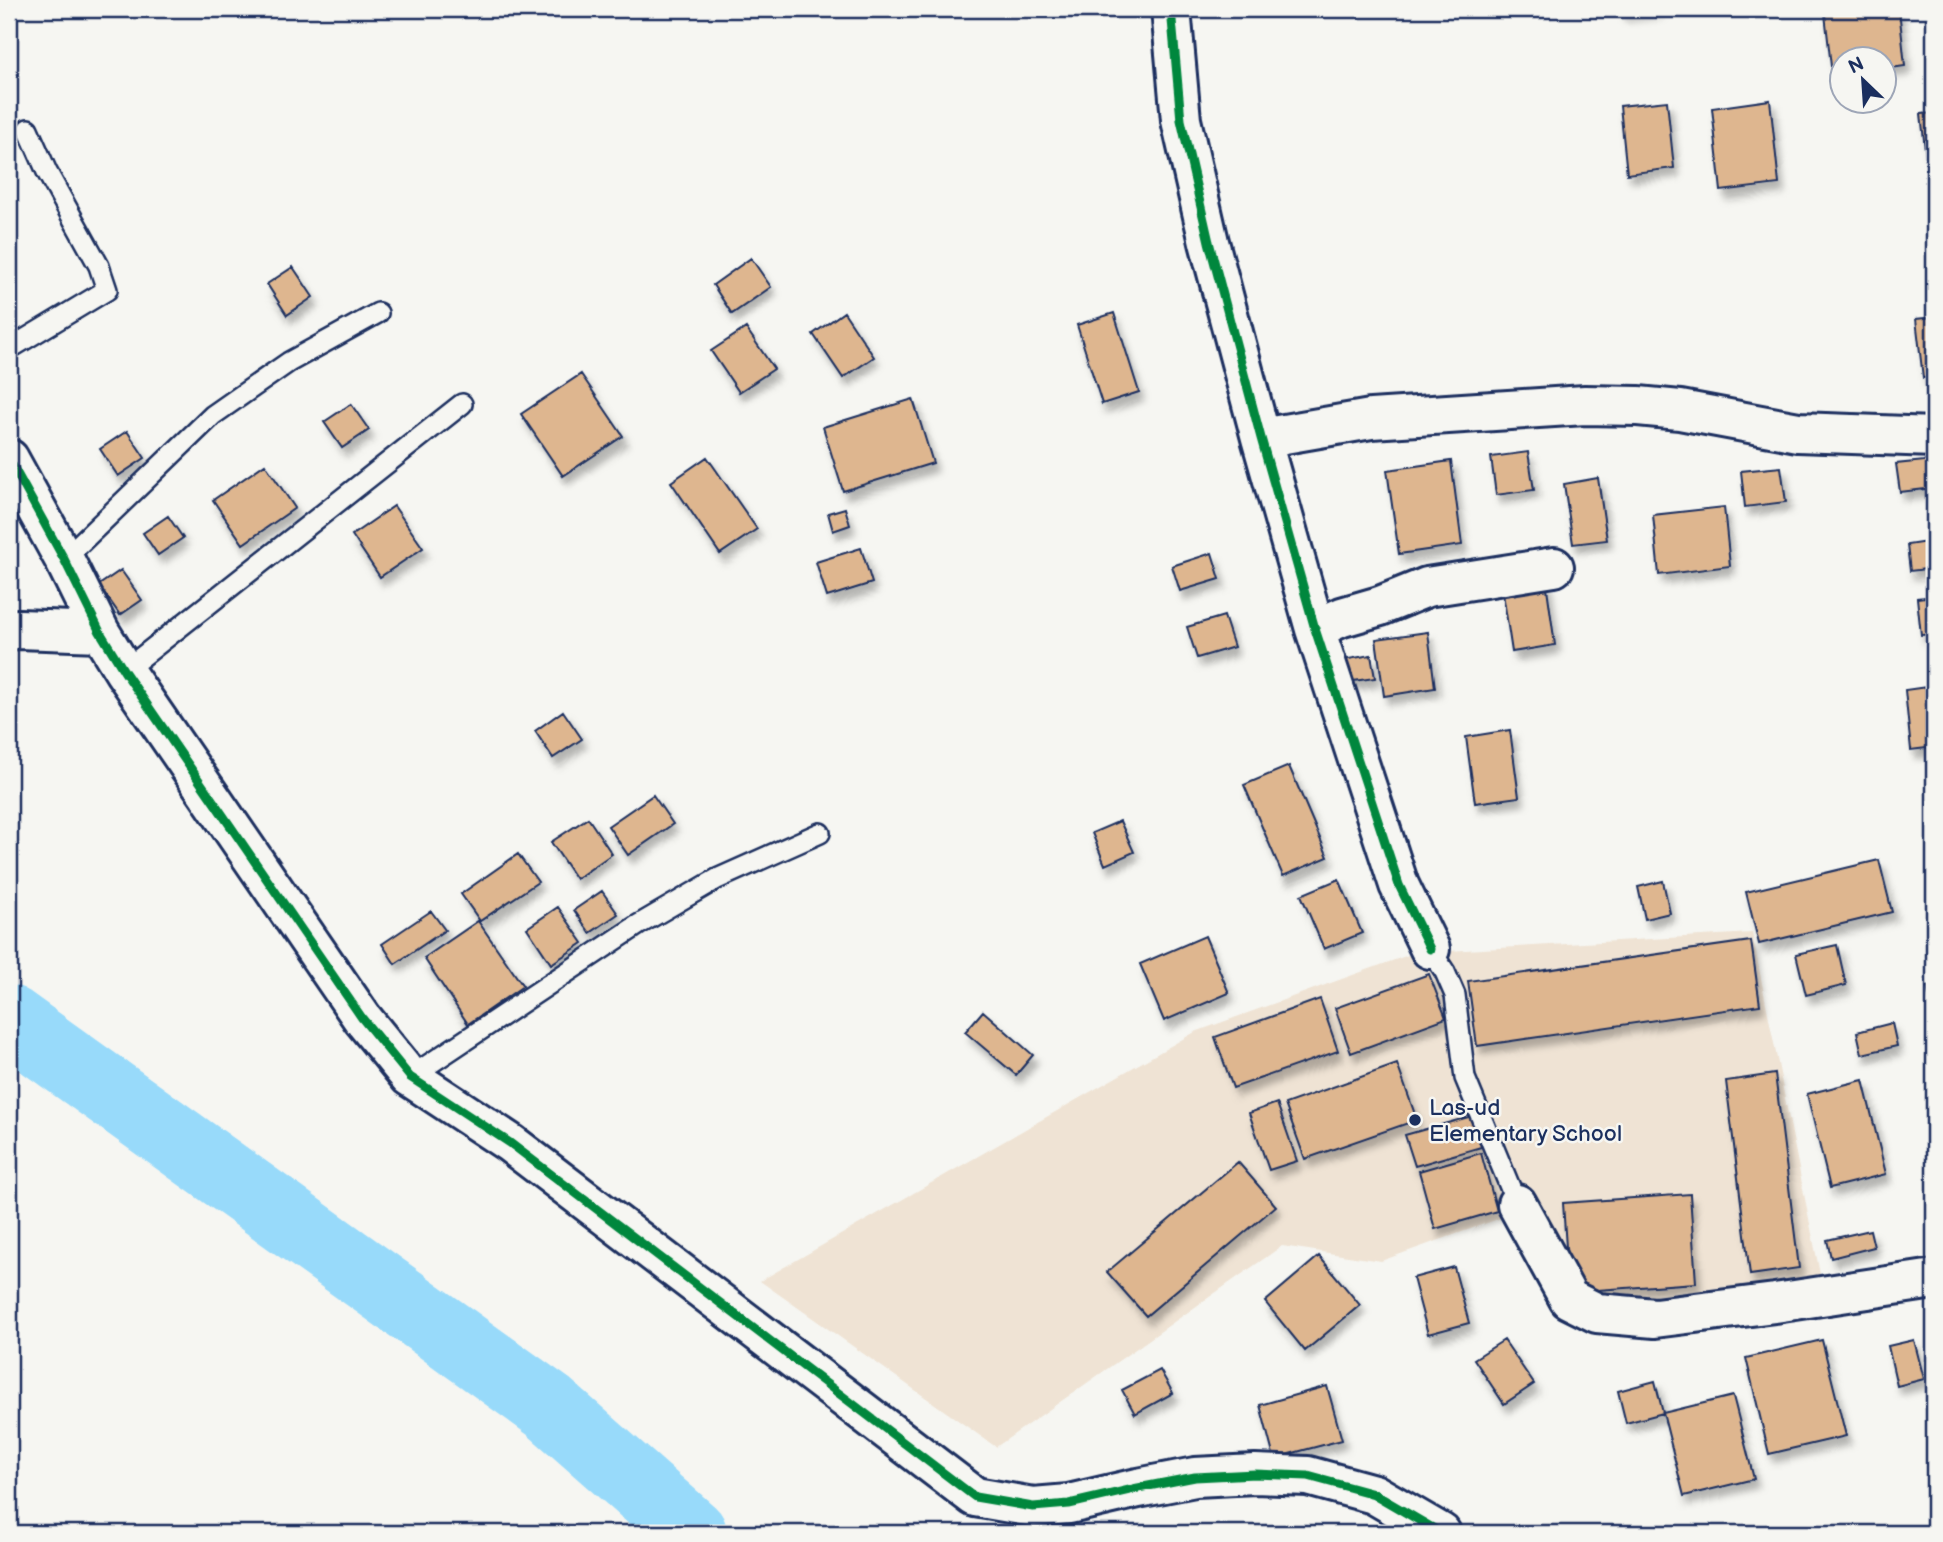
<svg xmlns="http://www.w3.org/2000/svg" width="1943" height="1542" font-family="'Balsamiq Sans',sans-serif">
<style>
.built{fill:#efe3d4}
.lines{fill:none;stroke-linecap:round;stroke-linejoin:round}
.river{stroke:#98dafa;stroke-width:70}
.building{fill:#deb68f;stroke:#1b2f5e;stroke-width:2;filter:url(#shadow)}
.service-casing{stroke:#1b2f5e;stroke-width:24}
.minor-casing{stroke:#1b2f5e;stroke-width:44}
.service{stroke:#f6f6f2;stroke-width:19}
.minor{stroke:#f6f6f2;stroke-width:38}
.cycleway-casing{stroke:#f6f6f2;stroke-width:13}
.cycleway{stroke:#00873e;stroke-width:9}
.poi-dot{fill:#1b2f5e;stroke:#f6f6f2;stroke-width:2.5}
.labels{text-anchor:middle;stroke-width:5;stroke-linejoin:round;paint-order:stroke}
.poi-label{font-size:23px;fill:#1b2f5e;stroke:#f6f6f2;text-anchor:start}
</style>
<defs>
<filter id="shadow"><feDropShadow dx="4.5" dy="8" stdDeviation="3.5" flood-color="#0004"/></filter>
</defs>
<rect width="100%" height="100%" fill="#f6f6f2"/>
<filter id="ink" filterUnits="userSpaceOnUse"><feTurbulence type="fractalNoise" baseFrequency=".0143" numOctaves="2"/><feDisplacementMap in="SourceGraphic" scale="14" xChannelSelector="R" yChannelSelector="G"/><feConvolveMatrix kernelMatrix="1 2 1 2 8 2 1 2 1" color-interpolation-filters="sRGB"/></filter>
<g filter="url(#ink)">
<path class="built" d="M1752,933L1821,1279L1702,1304L1575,1300L1529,1208L1381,1261L1282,1246L996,1447L760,1281L1195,1032L1414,953Z"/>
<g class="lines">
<path class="river" d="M9,1020L549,1407L692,1533"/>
</g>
<path class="building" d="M1621,9H1660L1621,13Z
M1871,9H1899L1905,66L1884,69V60H1842V74L1832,75L1825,14Z
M1770,100L1779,184L1721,191L1712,108Z
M1667,101L1674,168L1627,174L1620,106Z
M1934,113V183L1929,184L1921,114Z
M1934,197V240H1933L1929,198Z
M751,258L771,287L732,314L713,285Z
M293,267L313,297L287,315L267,284Z
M844,312L874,357L843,378L813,334Z
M1114,313L1139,392L1102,404L1077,325Z
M1934,317V377L1923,378L1916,319Z
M746,328L774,369L739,392L711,351Z
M581,374L623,436L563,476L521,414Z
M913,399L933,463L843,491L823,427Z
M351,404L369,430L342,448L324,422Z
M127,431L145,458L118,476L100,449Z
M1528,452L1534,490L1496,495L1491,457Z
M707,457L757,529L720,554L671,482Z
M1934,460V488L1900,492L1896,464Z
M1451,461L1462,545L1399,554L1387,470Z
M265,464L295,508L243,544L213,500Z
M1781,467L1786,502L1745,507L1741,471Z
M1598,478L1607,540L1573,544L1564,484Z
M394,506L423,548L380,577L352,535Z
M1724,507L1730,566L1659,575L1653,515Z
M845,508L850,525L833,531L828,513Z
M168,516L183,538L158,555L143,533Z
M1934,541V568L1910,571L1907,545Z
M861,548L872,583L827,597L816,562Z
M1212,553L1220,579L1180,591L1172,566Z
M121,570L142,600L120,615L99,585Z
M1546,581L1555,645L1512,652L1502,587Z
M1934,596V634L1921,635L1917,598Z
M1224,616L1234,647L1197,658L1187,627Z
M1428,632L1435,688L1384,696L1376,639Z
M1371,655L1375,678L1346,682L1343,660Z
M1934,686V747L1911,750L1905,690Z
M563,711L582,739L553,758L535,731Z
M1510,730L1519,797L1475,803L1466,737Z
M1289,766L1328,857L1283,876L1244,785Z
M653,795L673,824L628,855L608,826Z
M588,818L612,854L576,879L551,842Z
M1120,821L1134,852L1105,865L1092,833Z
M518,854L538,882L480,921L461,894Z
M1879,860L1892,912L1759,944L1746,892Z
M1339,879L1362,933L1324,949L1301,895Z
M1663,881L1670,913L1645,919L1638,887Z
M602,891L618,914L590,933L574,910Z
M558,907L583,943L551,964L527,928Z
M431,911L445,930L395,964L382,944Z
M478,921L523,986L468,1024L424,958Z
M1205,936L1229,993L1164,1021L1140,964Z
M1751,941L1760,1005L1477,1046L1468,981Z
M1837,945L1846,985L1806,995L1796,954Z
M1429,974L1446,1018L1351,1053L1335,1008Z
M1934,985V1020L1927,987Z
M1320,999L1338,1051L1233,1088L1215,1037Z
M983,1011L1033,1055L1016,1075L965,1032Z
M1892,1023L1897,1046L1862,1054L1857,1032Z
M1397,1064L1417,1120L1305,1159L1285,1104Z
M1775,1074L1799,1268L1750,1275L1726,1081Z
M1863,1080L1886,1174L1830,1188L1807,1094Z
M1277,1103L1297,1161L1269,1170L1249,1113Z
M1472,1116L1481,1147L1415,1166L1405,1135Z
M1481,1153L1497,1211L1435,1229L1419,1171Z
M1238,1162L1276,1206L1146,1316L1107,1272Z
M1690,1194L1696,1283L1569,1292L1563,1203Z
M1870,1230L1874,1247L1831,1258L1827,1240Z
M1319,1256L1360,1305L1305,1351L1265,1302Z
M1454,1267L1469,1323L1428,1334L1413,1278Z
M1504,1340L1534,1384L1504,1404L1474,1359Z
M1822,1340L1846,1436L1769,1454L1746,1358Z
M1914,1340L1924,1379L1897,1386L1888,1346Z
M1160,1370L1173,1393L1135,1414L1122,1390Z
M1655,1381L1663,1413L1626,1423L1618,1391Z
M1327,1386L1342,1440L1274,1458L1260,1405Z
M1733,1396L1754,1479L1684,1496L1663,1413Z"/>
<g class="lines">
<g class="service-casing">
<path id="service" d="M9,349L107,290L99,266L47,172L28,129
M64,559L213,415L289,362L378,313
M124,671L462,404
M1430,949L1445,972L1455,995L1465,1078L1517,1204
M410,1077L638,925L717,879L820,833"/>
</g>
<g class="minor-casing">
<path id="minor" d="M1171,9L1181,120L1209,242L1261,438L1315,629L1399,885L1430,949
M1261,438L1371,419L1585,405L1638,406L1680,410L1798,432L1934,437
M9,459L64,559L100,632L124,671L362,1018L410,1077L510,1143L975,1497L1033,1507L1069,1504L1138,1488L1195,1477L1255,1474L1308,1476L1374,1494L1441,1533
M1315,629L1342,617L1380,606L1427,587L1554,567
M9,630L19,629L100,632
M1517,1204L1569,1299L1597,1313L1655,1318L1775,1303L1934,1279"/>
</g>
<use href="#service" class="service"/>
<use href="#minor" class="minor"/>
<g class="cycleway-casing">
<path id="cycleway" d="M1171,9L1181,120L1209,242L1261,438L1315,629L1399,885L1430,949
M9,459L64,559L100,632L124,671L362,1018L410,1077L510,1143L975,1497L1033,1507L1069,1504L1138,1488L1195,1477L1255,1474L1308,1476L1374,1494L1441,1533"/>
</g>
<use href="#cycleway" class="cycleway"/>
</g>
</g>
<circle class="poi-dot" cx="1415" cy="1120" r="7"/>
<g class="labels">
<g class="poi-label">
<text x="1429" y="1115">Las-ud<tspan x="1429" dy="26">Elementary School</tspan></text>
</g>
</g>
<rect width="1943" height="1542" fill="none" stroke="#f6f6f2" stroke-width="35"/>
<rect x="18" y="18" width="1908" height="1507" fill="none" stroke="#1b2f5e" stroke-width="2.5" filter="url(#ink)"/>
<g transform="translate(1863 80) rotate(335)"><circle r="33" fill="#f6f6f2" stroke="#9ea6b7" stroke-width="2"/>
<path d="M0-5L12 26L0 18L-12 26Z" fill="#1b2f5e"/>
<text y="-10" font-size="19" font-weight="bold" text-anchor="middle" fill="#1b2f5e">N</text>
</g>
</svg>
